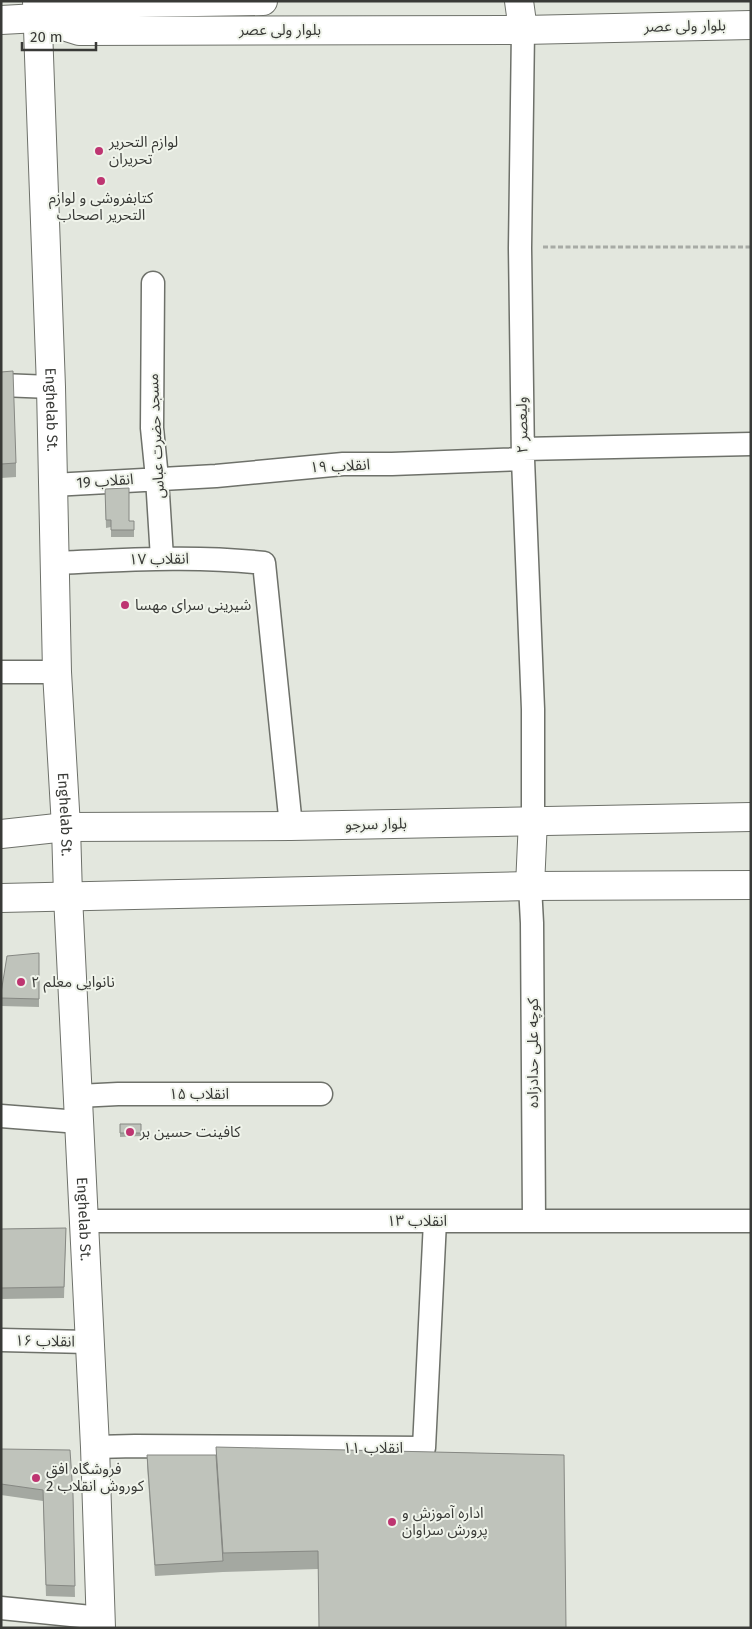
<svg xmlns="http://www.w3.org/2000/svg" width="752" height="1629" font-family="'Fira Sans','Noto Sans Arabic',sans-serif">
<style>
.lines{fill:none;stroke-linecap:round;stroke-linejoin:round}
.minor-casing{stroke:#6e716a;stroke-width:25}
.tertiary-casing{stroke:#6e716a;stroke-width:30}
.path{stroke:#a8aba5;stroke-width:3;stroke-dasharray:5 2.5;stroke-linecap:butt}
.minor{stroke:#fff;stroke-width:22}
.tertiary{stroke:#fff;stroke-width:28}
.wall{fill:#a4a8a1}
.building{fill:#bfc3bb;stroke:#868883}
.poi-dot{fill:#be3571;stroke:#f0f4eb;stroke-width:2}
.labels{text-anchor:middle;stroke-width:4;stroke-linejoin:round;paint-order:stroke}
.street-label{font-size:15px;fill:#393a37;stroke:#f0f4eb}
.poi-label{font-size:15px;fill:#393a37;stroke:#f0f4eb;text-anchor:start}
</style>
<rect width="100%" height="100%" fill="#e3e7de"/>
<g class="lines">
<g class="minor-casing">
<path id="minor" d="M523,30L520,248L523,459L533,709V820
M153,283L152,428L157,478L162,558
M1,385L51,387
M523,449L751,444
M53,485L216,476L343,464H392L523,459
M55,563C124,560 194,555 264,563L291,826
M1,672H57
M530,886L532,923L534,1221
M78,1096L118,1094H321
M1,1116L79,1122
M84,1221H751
M1,1340L88,1342
M95,1447L135,1446L424,1448L435,1221
M1,1608L101,1618"/>
</g>
<g class="tertiary-casing">
<g id="tertiary">
<path id="s1" d="M37,1L51,387L57,672L66,827L68,896L95,1447L101,1628"/>
<path d="M519,1L523,30"/>
<path d="M38,18L79,31L523,30L751,25"/>
<path d="M1,20L38,18L79,4L263,1"/>
<path d="M1,834L66,827L291,826L751,817"/>
<path d="M530,886L533,820"/>
<path d="M1,898L530,886L751,885"/>
</g>
</g>
<path class="path" d="M543,247H751"/>
<use href="#minor" class="minor"/>
<use href="#tertiary" class="tertiary"/>
</g>
<path class="wall" d="M1,372L16,463V477L1,478Z
M105,489L129,521H134V537H111V527L106,528Z
M39,953V1007L1,1006V993Z
M120,1124H141V1136L120,1137Z
M66,1228L64,1298L1,1299V1229Z
M216,1447L564,1455L318,1569L223,1572L155,1576L147,1466V1455H216Z
M1,1449L73,1495L75,1597L46,1596L43,1501L1,1495Z"/>
<path class="building" d="M13,371L16,463L1,464V372Z
M129,488V521H134V530H111V520H106L105,489Z
M39,953V999L1,998V993L7,956Z
M120,1124H141V1133H120Z
M66,1228L64,1287L1,1288V1229Z
M216,1447L564,1455L566,1628H319L318,1551L223,1553Z
M1,1449L70,1450L73,1495L75,1586L46,1585L43,1490L1,1484Z
M147,1455H216L223,1561L155,1565Z"/>
<g class="poi-dot">
<circle cx="99" cy="151" r="5"/>
<circle cx="101" cy="181" r="5"/>
<circle cx="125" cy="605" r="5"/>
<circle cx="21" cy="982" r="5"/>
<circle cx="130" cy="1132" r="5"/>
<circle cx="36" cy="1478" r="5"/>
<circle cx="392" cy="1522" r="5"/>
</g>
<g class="labels">
<g class="street-label">
<text transform="translate(685 26) rotate(-1)" y="5">بلوار ولی عصر</text>
<text x="280" y="35">بلوار ولی عصر</text>
<text dy="5" stroke="none"><textPath href="#s1" startOffset="409">Enghelab St.</textPath></text>
<text transform="translate(522 425) rotate(-91)" y="5">ولیعصر ۲</text>
<text transform="translate(156 436) rotate(-93)" y="5">مسجد حضرت عباس</text>
<text transform="translate(340 466) rotate(-3)" y="5">انقلاب ۱۹</text>
<text transform="translate(105 481) rotate(-4)" y="5">انقلاب 19</text>
<text transform="translate(159 559) rotate(-1)" y="5">انقلاب ۱۷</text>
<text dy="5" stroke="none"><textPath href="#s1" startOffset="814">Enghelab St.</textPath></text>
<text transform="translate(376 824) rotate(-1)" y="5">بلوار سرجو</text>
<text transform="translate(533 1053) rotate(-90)" y="5">کوچه علی حدادزاده</text>
<text x="199" y="1099">انقلاب ۱۵</text>
<text dy="5" stroke="none"><textPath href="#s1" startOffset="1219">Enghelab St.</textPath></text>
<text x="417" y="1226">انقلاب ۱۳</text>
<text transform="translate(45 1341) rotate(1)" y="5">انقلاب ۱۶</text>
<text x="373" y="1453">انقلاب ۱۱</text>
</g>
<g class="poi-label">
<text x="109" y="147">لوازم التحریر<tspan x="109" dy="17">تحریران</tspan></text>
<text x="101" y="203" text-anchor="middle">کتابفروشی و لوازم<tspan x="101" dy="17">التحریر اصحاب</tspan></text>
<text x="135" y="610">شیرینی سرای مهسا</text>
<text x="31" y="987">نانوایی معلم ۲</text>
<text x="140" y="1137">کافینت حسین بر</text>
<text x="46" y="1474">فروشگاه افق<tspan x="46" dy="17">کوروش انقلاب 2</tspan></text>
<text x="402" y="1518">اداره آموزش و<tspan x="402" dy="17">پرورش سراوان</tspan></text>
</g>
</g>
<rect width="752" height="1629" fill="none" stroke="#393a37" stroke-width="5"/>
<path d="M22 42v8h74v-8" fill="none" stroke="#393a37" stroke-width="2.5"/>
<text x="30" y="42" font-size="15" fill="#393a37" stroke="#f0f4eb" stroke-width="4" paint-order="stroke">20 m</text>
</svg>
